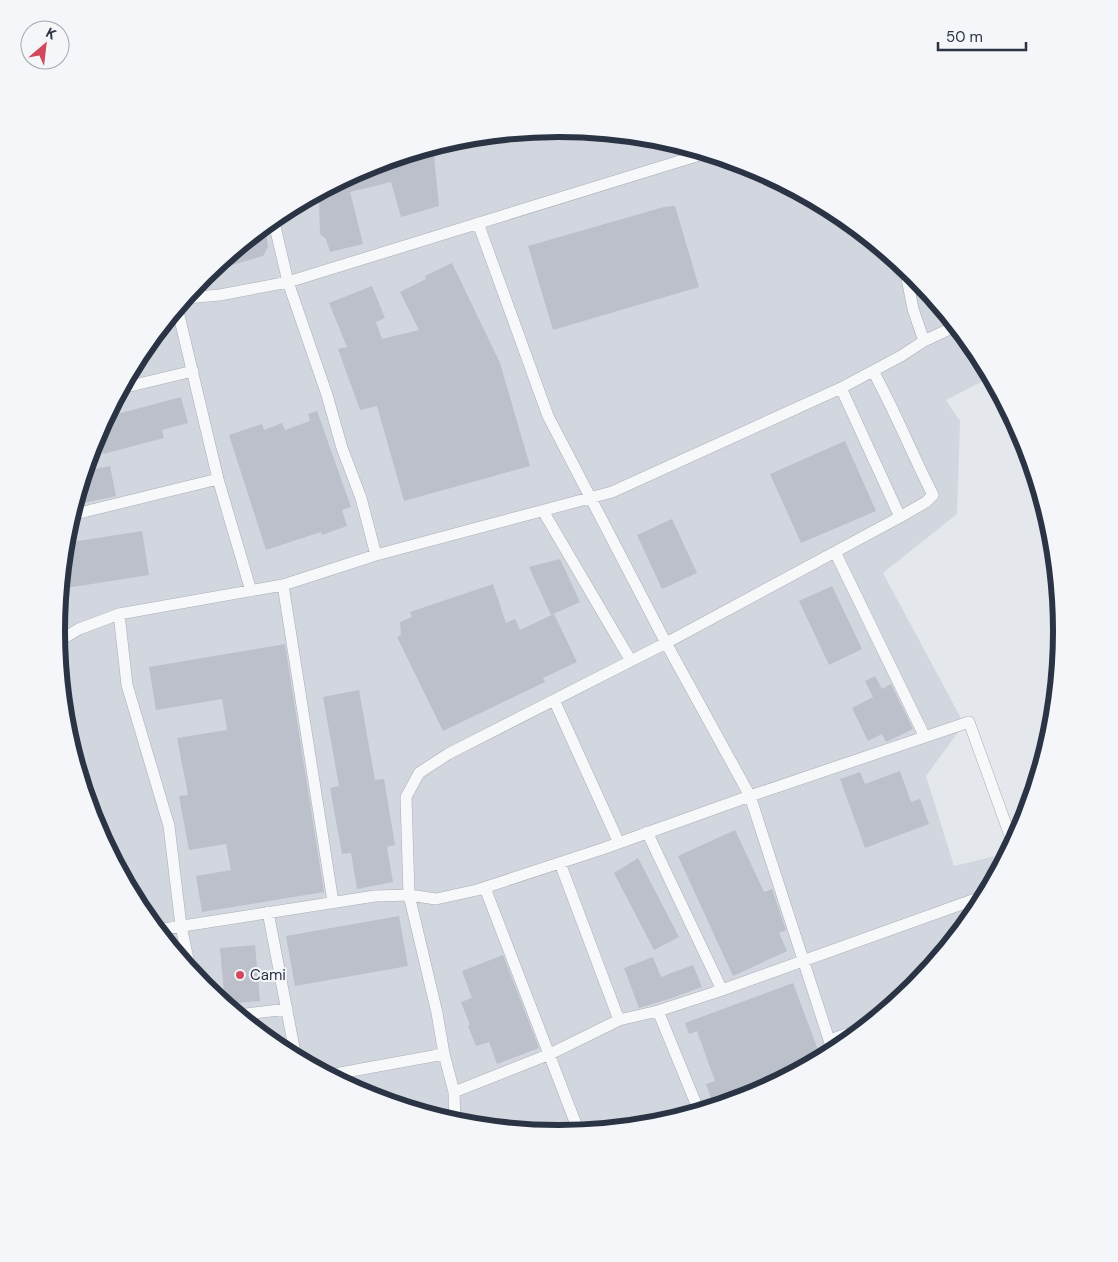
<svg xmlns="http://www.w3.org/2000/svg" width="1118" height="1262" font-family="'DM Sans',sans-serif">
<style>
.built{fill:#d2d6de}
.building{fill:#bbc0ca}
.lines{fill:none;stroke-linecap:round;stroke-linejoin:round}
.street-casing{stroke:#a9aeb7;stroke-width:12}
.street{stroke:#f7f8fa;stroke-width:11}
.poi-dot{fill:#d1495b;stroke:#f4f6f9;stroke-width:2}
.labels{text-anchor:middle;stroke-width:4;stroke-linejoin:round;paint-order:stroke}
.poi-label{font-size:15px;fill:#2b3445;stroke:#f4f6f9;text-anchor:start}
.rim{fill:none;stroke:#2b3445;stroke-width:6}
</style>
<rect width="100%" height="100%" fill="#e4e7ec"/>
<path class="built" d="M559,128L657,138L752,167L839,213L915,276L977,352L991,377L946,400L960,421L957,514L883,573L964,724L926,776L954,866L1008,853L977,911L914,987L838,1049L751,1096L657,1124L559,1134L461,1124L366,1095L279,1049L203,986L141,910L94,823L66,729L56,631L66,533L95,438L141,351L204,275L280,213L367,166L461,138Z"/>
<path class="building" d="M433,146L439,206L401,217L391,182L350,192L363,244L330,252L326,239L320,234L319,200L317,193L367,166Z
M675,206L699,287L553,330L528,246L664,207Z
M265,225L268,247L263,256L208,272Z
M452,263L500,363L530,466L404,501L377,406L360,410L338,349L347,347L329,303L372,286L385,318L376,322L382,339L419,330L400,292L426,279L425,276Z
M181,397L188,423L162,430L164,438L103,454L97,433L106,417Z
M317,411L351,507L342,510L347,526L322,535L321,532L266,550L229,435L262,424L264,430L282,423L285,430L310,421L308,414Z
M845,441L876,511L801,543L770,474Z
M110,466L116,496L79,504L77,495L85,471Z
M672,519L697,573L662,589L637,535Z
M142,531L149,575L60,589L65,543Z
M560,559L580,602L551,615L529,567Z
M493,584L506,623L515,619L520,630L554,614L577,662L543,678L545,682L443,731L397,637L401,635L400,622L412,617L410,612Z
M832,586L862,649L829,665L799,601Z
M285,644L324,892L202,912L196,876L231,870L226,844L189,850L179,796L188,795L177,738L227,730L222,699L156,710L149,667Z
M875,676L882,689L891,684L913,729L886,742L882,734L868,741L852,708L873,697L865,681Z
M359,690L375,780L384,779L395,845L387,847L393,882L357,889L351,853L342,854L330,788L339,786L323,697Z
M900,771L911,802L920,799L929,824L865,848L840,779L860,772L865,784Z
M735,830L764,892L772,889L786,930L779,933L787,951L733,976L678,856Z
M638,858L679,937L654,950L614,873Z
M399,916L408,966L295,986L286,936Z
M255,945L260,1001L225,1004L220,948Z
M503,955L539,1048L497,1064L489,1042L476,1046L468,1026L470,1025L461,1002L472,998L462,971Z
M653,957L661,977L693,965L702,987L669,999L639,1008L624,968Z
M793,983L821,1058L751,1096L714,1107L706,1084L715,1081L697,1031L689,1034L685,1023Z"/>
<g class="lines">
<g class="street-casing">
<path id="street" d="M478,223L548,416L666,643L750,796L833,1052
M905,268L913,309L924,341
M185,298L220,295L288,282L706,153
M177,307L218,479L251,591
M873,371C895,411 912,454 933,495L926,502L900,517
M122,388L193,371
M543,511L631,661
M71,515L218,479
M835,552L925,737
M376,555L612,492L841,388L901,356L924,341L956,326
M283,585L333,902
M119,614L127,685L169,826L181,926L190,969
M57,642L79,629L119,614L283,585L376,555L361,498L342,448L327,395L288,282L273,218
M554,700L619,843
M647,832L722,990
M560,863L619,1020
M485,888L579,1132
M268,912L296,1058
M157,930L375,896L409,895L436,899L477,890L602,849L750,796L969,722L1013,844
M658,1011L699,1111
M238,1015L287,1009
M830,1040L864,1028
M329,1075L444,1054
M454,1092L550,1054L619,1020L658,1011L722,990L984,896
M455,1122L454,1092L444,1054L437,1013L409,895L406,797L419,773L448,754L666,643L900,517L841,388"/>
</g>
<use href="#street" class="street"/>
</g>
<circle class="poi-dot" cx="240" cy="975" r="5"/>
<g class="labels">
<g class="poi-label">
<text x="250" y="980">Cami</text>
</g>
</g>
<path d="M0 0H1118V1262H0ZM65 631a494 494 0 1 1 988 0a494 494 0 1 1-988 0Z" fill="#f4f6f9" fill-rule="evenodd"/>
<path class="rim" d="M65 631a494 494 0 1 1 988 0a494 494 0 1 1-988 0Z"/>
<g transform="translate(45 45) rotate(28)"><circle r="24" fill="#f4f6f9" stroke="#a4a8b1"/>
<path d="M0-4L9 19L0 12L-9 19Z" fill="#d1495b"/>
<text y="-8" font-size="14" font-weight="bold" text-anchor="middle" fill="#2b3445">K</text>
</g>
<path d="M938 42v8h88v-8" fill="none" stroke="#2b3445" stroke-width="2.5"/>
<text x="946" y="42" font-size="15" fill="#2b3445" stroke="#f4f6f9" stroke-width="4" paint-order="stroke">50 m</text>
</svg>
